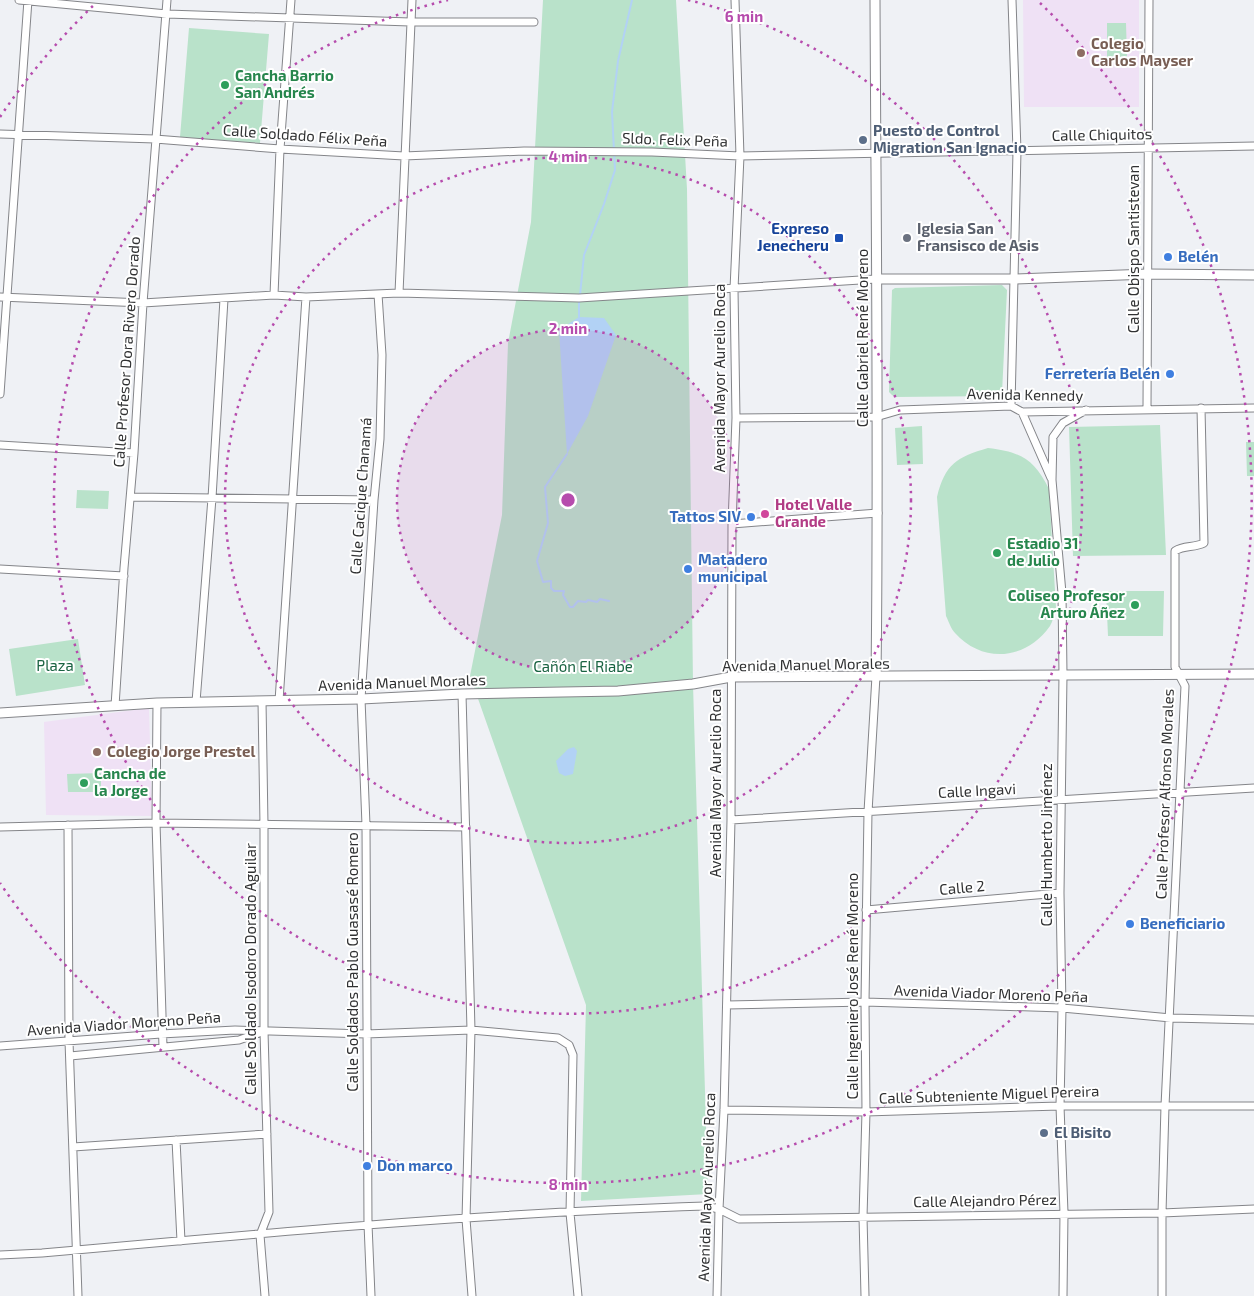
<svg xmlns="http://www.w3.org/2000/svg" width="1254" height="1296" font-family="'Exo 2',sans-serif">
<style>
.education{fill:#efe1f5}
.green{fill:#b9e2ca}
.water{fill:#b2d2f5}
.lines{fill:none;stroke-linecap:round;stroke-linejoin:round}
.stream{stroke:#b2d2f5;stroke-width:2}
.minor-casing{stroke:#848589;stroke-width:9}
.tertiary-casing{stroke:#848589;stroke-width:11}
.minor{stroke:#fff;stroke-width:7}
.tertiary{stroke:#fff;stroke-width:9}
.ring{fill:none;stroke:#b64cad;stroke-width:2.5;stroke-dasharray:2.5 5}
.education-dot{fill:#8d6e63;stroke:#fff;stroke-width:2}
.leisure-dot{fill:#2e9e5b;stroke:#fff;stroke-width:2}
.service-dot{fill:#5c6f8a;stroke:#fff;stroke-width:2}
.transit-dot{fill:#1a4fb4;stroke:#fff;stroke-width:2}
.worship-dot{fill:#6b7280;stroke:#fff;stroke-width:2}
.shop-dot{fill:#3f7fe0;stroke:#fff;stroke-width:2}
.hotel-dot{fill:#d1479c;stroke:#fff;stroke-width:2}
.labels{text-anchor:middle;stroke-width:4;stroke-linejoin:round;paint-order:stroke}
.education-label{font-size:15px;font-weight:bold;fill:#785e54;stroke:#fff;text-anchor:start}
.leisure-label{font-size:15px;font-weight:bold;fill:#27864d;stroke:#fff;text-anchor:start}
.service-label{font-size:15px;font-weight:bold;fill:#4e5e75;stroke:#fff;text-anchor:start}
.street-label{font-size:15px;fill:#313233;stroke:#fff}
.transit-label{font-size:15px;font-weight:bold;fill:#164399;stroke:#fff;text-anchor:end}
.worship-label{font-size:15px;font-weight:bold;fill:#5b616d;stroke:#fff;text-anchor:start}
.shop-label{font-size:15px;font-weight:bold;fill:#366cbe;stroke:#fff;text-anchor:start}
.hotel-label{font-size:15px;font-weight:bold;fill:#b23c85;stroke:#fff;text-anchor:start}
.park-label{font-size:15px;fill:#1a6342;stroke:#fff}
.centre{fill:#b64cad;stroke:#fff;stroke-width:2.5}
.ring-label{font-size:15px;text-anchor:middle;font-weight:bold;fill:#b64cad;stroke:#fff;stroke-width:4;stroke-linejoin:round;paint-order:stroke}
</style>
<rect width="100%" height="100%" fill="#eff1f5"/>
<path class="education" d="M1023,0H1139V107H1024Z
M149,708L152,816L46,815L44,722Z"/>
<path class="green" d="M543,0H676L687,189L693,684L708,1194L581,1201L586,1005L470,676L502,515L508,343L531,222Z
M1107,23H1126L1127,57H1107Z
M189,28L269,34L260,143L180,137Z
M1002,285L1007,290L1002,393L998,396L895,397L892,395L889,392L892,290L895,288Z
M1160,425L1166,555L1073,556L1069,427Z
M922,426L923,464L897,465L895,428Z
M1246,442H1254V476H1247Z
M988,448C1021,452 1034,459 1049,489L1056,608C1054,614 1053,621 1050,626C1026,660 983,664 955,633C951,629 949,622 946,616L937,497C945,464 957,457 988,448Z
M77,490L109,491L108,509L76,508Z
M1106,591H1164L1163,636H1108Z
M78,639L85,685L16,696L9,649Z
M101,773V792H68L67,774Z"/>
<path class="water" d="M579,317L604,318L616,335L588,416L567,454L559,330Z
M574,747L577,751L573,774L565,776L559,773L556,761L568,749Z"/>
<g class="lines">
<path class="stream" d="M580,295L584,255L604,204L615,170L612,112L618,61L632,0
M579,317V299
M567,454L545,487L548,523L537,561L543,582L551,581V588L554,591H564L563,595L570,607H573L578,601L586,602L588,600L597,602L600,599L609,601"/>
<g class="minor-casing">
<path id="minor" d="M19,0L167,14L410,22H534
M0,134L155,139L280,149L404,156L524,151L652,152L740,156L1254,146
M399,293L412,0
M274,295L280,149L291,0
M0,297L143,303L274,295L306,297L399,293L579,298L876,279
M0,394L28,0
M1011,406L1017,151L1012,0
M1147,409L1149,0
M1022,412L1051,478
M736,418L876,417L900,410L1011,406L1022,412L1254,408
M0,445L134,453
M131,497L374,500
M732,524L878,513
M0,569L124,576
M462,694L471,1030L466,1219L472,1296
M262,701L264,825V1031L269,1212L260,1235L265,1296
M279,701L306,297
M196,702L212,498L224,299
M157,703L156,823L163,1047
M115,706L124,568L134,453L143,303L167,0
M731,820L1254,788
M68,825L69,1041L78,1296
M0,827L156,823L466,827
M866,910L1060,893
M727,1005L865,1002L1062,1008L1171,1018L1254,1020
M0,1046L161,1034L235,1030L366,1034L471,1030L558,1038L569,1045L573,1055L570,1213L578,1296
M70,1056L239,1040L259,1033
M724,1110L866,1112L1060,1106H1254
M176,1140L181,1241
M73,1147L267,1134
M0,1255L42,1253C263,1233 484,1213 705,1206L719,1209L739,1219L1162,1213L1254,1209
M371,1296L368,1224L366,825L361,699L374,500L380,439L382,355L378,294
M717,1296L719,1209L724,1110L731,820L732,524L736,418L734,289L740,156L735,0
M865,1296L863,1217L866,1112L865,1002L868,812L876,676
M1063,1296L1064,1213L1060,1106L1062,1008L1060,893L1063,675L1062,593L1052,480L1053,437L1063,423L1086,410
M1162,1296V1213L1165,1106L1185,686L1175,667V551C1184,545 1194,548 1204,543L1201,408"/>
</g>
<g class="tertiary-casing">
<path id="tertiary" d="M875,0C876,225 879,451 876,676
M876,279H1015L1148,274L1254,275
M0,713L157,703L361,699L462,694L618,691L693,684L731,677L1254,674"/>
</g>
<use href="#minor" class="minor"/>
<use href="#tertiary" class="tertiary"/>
</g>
<circle cx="568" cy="500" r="171" fill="#b64cad" fill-opacity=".12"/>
<g class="ring">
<circle cx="568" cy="500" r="171"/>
<circle cx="568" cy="500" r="343"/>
<path d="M688 0A514 514 0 1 1 448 0"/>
<path d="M0 117A685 685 0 0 1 96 3M1040 3A685 685 0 1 1 0 883"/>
</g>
<g class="education-dot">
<circle cx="1081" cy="53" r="5"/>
<circle cx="97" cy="752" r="5"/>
</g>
<g class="leisure-dot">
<circle cx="225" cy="85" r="5"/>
<circle cx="997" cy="553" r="5"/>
<circle cx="1135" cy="605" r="5"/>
<circle cx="84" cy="783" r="5"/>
</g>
<g class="service-dot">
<circle cx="863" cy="140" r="5"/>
<circle cx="1044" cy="1133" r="5"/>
</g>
<rect class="transit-dot" x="834" y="233" width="10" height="10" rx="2.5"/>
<circle class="worship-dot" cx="907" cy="238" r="5"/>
<g class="shop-dot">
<circle cx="1168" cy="257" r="5"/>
<circle cx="1170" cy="374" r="5"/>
<circle cx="751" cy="517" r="5"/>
<circle cx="688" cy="569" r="5"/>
<circle cx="1130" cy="924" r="5"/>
<circle cx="367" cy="1166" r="5"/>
</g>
<circle class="hotel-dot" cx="765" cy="514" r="5"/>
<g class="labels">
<g class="education-label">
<text x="1091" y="49">Colegio<tspan x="1091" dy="17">Carlos Mayser</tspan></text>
<text x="107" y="757">Colegio Jorge Prestel</text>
</g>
<g class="leisure-label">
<text x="235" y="81">Cancha Barrio<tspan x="235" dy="17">San Andrés</tspan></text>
<text x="1007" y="549">Estadio 31<tspan x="1007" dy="17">de Julio</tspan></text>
<text x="1125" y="601" text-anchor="end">Coliseo Profesor<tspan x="1125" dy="17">Arturo Áñez</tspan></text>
<text x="94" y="779">Cancha de<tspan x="94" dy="17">la Jorge</tspan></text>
</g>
<g class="service-label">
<text x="873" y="136">Puesto de Control<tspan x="873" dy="17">Migration San Ignacio</tspan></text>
<text x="1054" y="1138">El Bisito</text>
</g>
<g class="street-label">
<text transform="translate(1102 135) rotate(-1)" y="5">Calle Chiquitos</text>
<text transform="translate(305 136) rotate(4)" y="5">Calle Soldado Félix Peña</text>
<text transform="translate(675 140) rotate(2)" y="5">Sldo. Felix Peña</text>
<text transform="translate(1134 249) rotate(-90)" y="5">Calle Obispo Santistevan</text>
<text transform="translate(863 338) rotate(-90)" y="5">Calle Gabriel René Moreno</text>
<text transform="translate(127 352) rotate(-86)" y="5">Calle Profesor Dora Rivero Dorado</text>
<text transform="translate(720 378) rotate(-90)" y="5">Avenida Mayor Aurelio Roca</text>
<text transform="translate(1025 395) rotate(1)" y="5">Avenida Kennedy</text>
<text transform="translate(361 496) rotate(-86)" y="5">Calle Cacique Chanamá</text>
<text transform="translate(806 665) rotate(-1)" y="5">Avenida Manuel Morales</text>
<text transform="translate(402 683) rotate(-2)" y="5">Avenida Manuel Morales</text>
<text transform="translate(716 783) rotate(-90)" y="5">Avenida Mayor Aurelio Roca</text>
<text transform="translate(977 791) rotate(-3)" y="5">Calle Ingavi</text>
<text transform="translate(1165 794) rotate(-88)" y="5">Calle Profesor Alfonso Morales</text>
<text transform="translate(1047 845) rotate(-90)" y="5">Calle Humberto Jiménez</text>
<text transform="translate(962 888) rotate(-5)" y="5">Calle 2</text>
<text transform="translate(353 962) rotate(-90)" y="5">Calle Soldados Pablo Guasasé Romero</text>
<text transform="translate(251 969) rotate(-90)" y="5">Calle Soldado Isodoro Dorado Aguilar</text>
<text transform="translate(853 986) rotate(-90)" y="5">Calle Ingeniero José René Moreno</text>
<text transform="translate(991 994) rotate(2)" y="5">Avenida Viador Moreno Peña</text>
<text transform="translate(124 1024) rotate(-4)" y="5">Avenida Viador Moreno Peña</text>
<text transform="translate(989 1095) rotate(-2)" y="5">Calle Subteniente Miguel Pereira</text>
<text transform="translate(707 1187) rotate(-88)" y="5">Avenida Mayor Aurelio Roca</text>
<text transform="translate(985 1201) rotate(-1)" y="5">Calle Alejandro Pérez</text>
</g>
<g class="transit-label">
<text x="829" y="234">Expreso<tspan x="829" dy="17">Jenecheru</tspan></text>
</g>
<g class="worship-label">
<text x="917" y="234">Iglesia San<tspan x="917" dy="17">Fransisco de Asis</tspan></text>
</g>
<g class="shop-label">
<text x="1178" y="262">Belén</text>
<text x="1160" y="379" text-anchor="end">Ferretería Belén</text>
<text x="741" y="522" text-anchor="end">Tattos SIV</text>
<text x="698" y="565">Matadero<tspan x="698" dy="17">municipal</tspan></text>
<text x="1140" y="929">Beneficiario</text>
<text x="377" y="1171">Don marco</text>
</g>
<g class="hotel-label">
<text x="775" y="510">Hotel Valle<tspan x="775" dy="17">Grande</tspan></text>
</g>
<g class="park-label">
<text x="55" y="671">Plaza</text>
<text x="583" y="672">Cañón El Riabe</text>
</g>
</g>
<circle cx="568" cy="500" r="8" class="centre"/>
<g class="ring-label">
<text x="744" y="22">6 min</text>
<text x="568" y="162">4 min</text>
<text x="568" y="334">2 min</text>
<text x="568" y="1190">8 min</text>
</g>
</svg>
